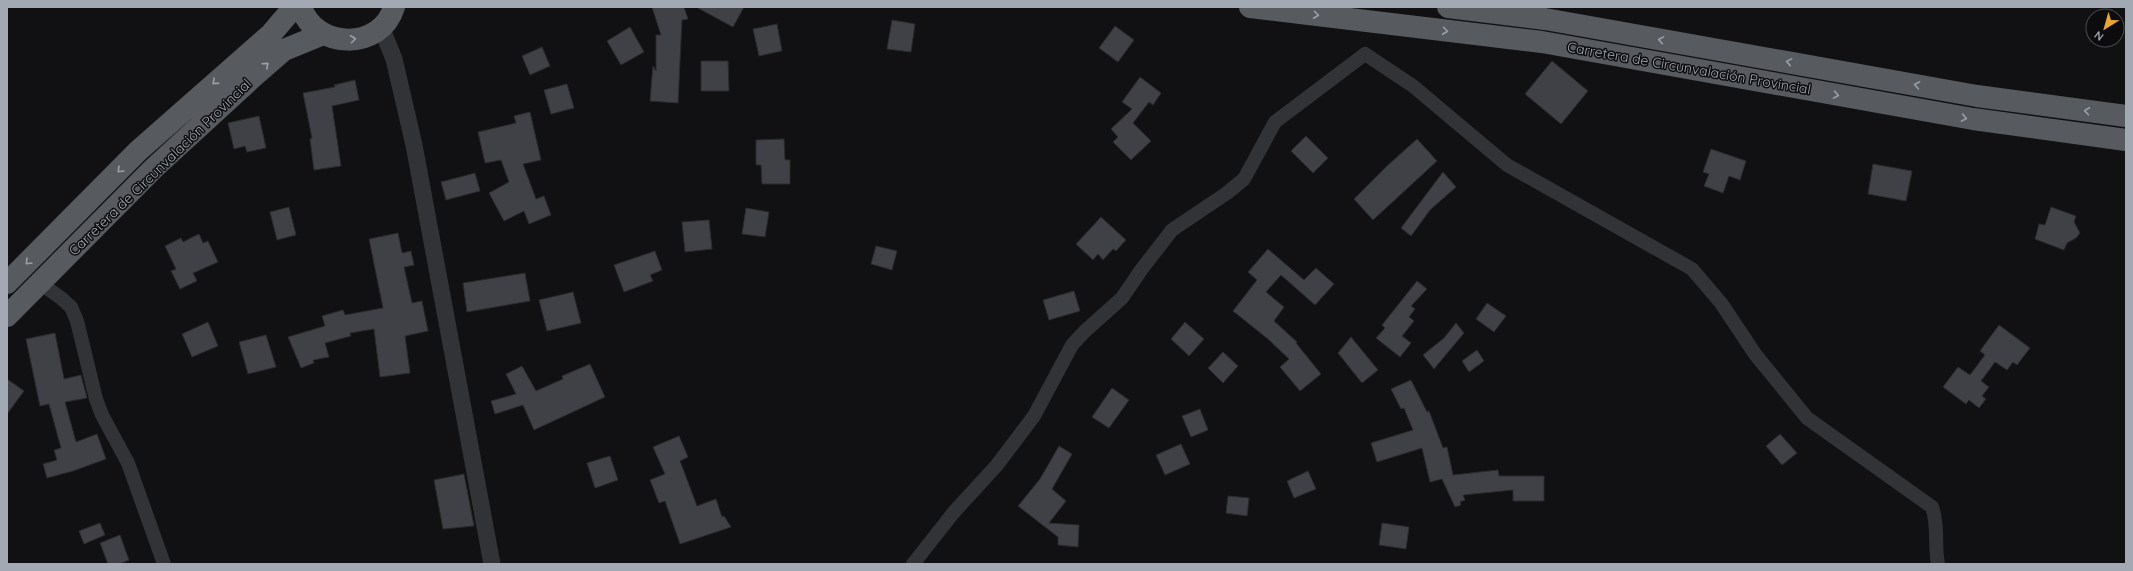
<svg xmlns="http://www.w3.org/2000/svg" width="2133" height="571" font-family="Quicksand,sans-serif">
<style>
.building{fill:#404146;stroke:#2b2b2f}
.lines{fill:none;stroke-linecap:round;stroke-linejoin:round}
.minor{stroke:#323337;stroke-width:14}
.tertiary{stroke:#323337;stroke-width:17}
.trunk{stroke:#575a5f;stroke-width:22}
.oneway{stroke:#9ba1ab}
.labels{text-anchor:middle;stroke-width:3;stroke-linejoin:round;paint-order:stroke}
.street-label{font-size:14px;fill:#a3a9b3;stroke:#0c0c0e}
</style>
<rect width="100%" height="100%" fill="#111113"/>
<path class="building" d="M652,7H684L688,19L682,20L678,103L650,101L653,66L656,71V35H661Z
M696,7H744L733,27Z
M892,20L915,24L911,52L887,49Z
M777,24L782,51L759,56L753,29Z
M1115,26L1134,40L1118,62L1099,48Z
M630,27L644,52L621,65L607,41Z
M542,47L550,66L530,75L522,56Z
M701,61H728L729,91H701Z
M1552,61L1588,91L1561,124L1525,94Z
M1140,77L1161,93L1153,105L1149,102L1133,123L1151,141L1131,160L1113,142L1118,137L1111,129L1132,109L1122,102Z
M355,80L359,100L332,106L341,166L314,170L310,139L312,138L303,93L335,87L334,85Z
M567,84L574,108L551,114L544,90Z
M530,112L541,160L523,164L536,199L544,196L551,215L529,224L524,211L504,221L489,193L509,182L501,160L485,163L478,132L516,123L514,116Z
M259,116L266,148L247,152L245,146L234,149L228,123Z
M1306,136L1328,158L1313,173L1291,151Z
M784,139L785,160H790V184H762L761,165H756V140Z
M1417,139L1437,161L1373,220L1354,199L1387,166Z
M1711,149L1746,161L1740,180L1729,176L1723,193L1704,186L1709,174L1703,172Z
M1873,164L1912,171L1906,201L1868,194Z
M1443,172L1456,187L1430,210L1411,236L1401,228Z
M475,173L480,191L446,200L441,182Z
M289,207L296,235L277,240L270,212Z
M2051,207L2076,216L2074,222L2080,233L2076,238L2067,243L2064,250L2035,239L2039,224L2045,225Z
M746,208L769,212L765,237L742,234Z
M1101,217L1126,240L1116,251L1113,249L1103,260L1098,254L1093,260L1076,244Z
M709,220L712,249L685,252L682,222Z
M398,233L402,253L411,251L414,265L404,267L412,303L422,301L428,331L405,336L410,373L380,377L374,329L350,333L351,336L325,343L329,357L313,360L314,363L301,368L288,337L325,326L322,316L343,310L345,315L383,308L369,239Z
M199,234L203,243L208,241L218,262L193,273L197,281L180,289L171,271L176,269L165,246L181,238L183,242Z
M876,246L897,251L892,270L871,264Z
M1268,249L1304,280L1316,268L1334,284L1315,305L1281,275L1266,292L1284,307L1274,321L1297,342L1296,343L1321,374L1300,391L1280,367L1289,359L1268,339L1233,311L1257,280L1248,272Z
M655,251L662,270L650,275L653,281L624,292L614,265Z
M525,273L530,301L467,312L463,283Z
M1417,281L1427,289L1411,306L1415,309L1409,317L1414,321L1402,336L1411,343L1400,357L1376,338L1385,328L1382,325Z
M1074,291L1080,311L1049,320L1043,300Z
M573,292L581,323L547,331L539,300Z
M1487,303L1506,316L1494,332L1476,319Z
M208,322L218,346L192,357L182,334Z
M1185,322L1204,339L1189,356L1171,339Z
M1456,323L1464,333L1434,369L1423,355L1444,338Z
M1999,325L2030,348L2017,365L2013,362L2007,370L1995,362L1981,381L1989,387L1982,396L1986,399L1979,408L1969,400L1966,404L1943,387L1958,367L1970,375L1985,355L1980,351Z
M55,333L64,379L81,375L87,398L65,402L76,442L97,434L106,459L73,471L47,478L43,464L57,460L54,450L61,448L49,404L40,406L26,339Z
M266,335L276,367L248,374L239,342Z
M1351,337L1378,370L1362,383L1338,353Z
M1477,350L1484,361L1469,372L1462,361Z
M1223,352L1238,366L1223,383L1208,368Z
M590,364L605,397L534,430L523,405L495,414L491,401L516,394L506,374L522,366L536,391L563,379L562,376Z
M7,379L24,391L7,414Z
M1411,380L1427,412L1429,411L1443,448L1447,447L1453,475L1498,470L1499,476H1544V501H1513V490L1463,495L1465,500L1460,502L1461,505L1455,507L1442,479L1430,482L1422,448L1377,462L1371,443L1413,430L1404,408L1401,409L1391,389Z
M1112,388L1129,400L1109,428L1092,417Z
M1200,409L1208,430L1191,437L1182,416Z
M1780,434L1797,453L1782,465L1766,446Z
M679,436L688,457L680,461L697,506L716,499L722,517L724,516L731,527L680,544L665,501L659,503L650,480L665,474L653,447Z
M1181,444L1190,464L1165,475L1156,455Z
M1059,446L1072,454L1052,489L1066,501L1049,523L1079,525L1078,547L1058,545V537L1018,506L1040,479Z
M610,456L618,480L595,488L587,463Z
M1308,471L1316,489L1294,498L1287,481Z
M464,474L474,526L443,529L434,480Z
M1228,496L1249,498L1247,516L1226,513Z
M100,523L105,535L84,544L79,531Z
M1382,523L1409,527L1406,549L1379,545Z
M120,535L129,560L119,564H108L100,543Z"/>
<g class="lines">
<path class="minor" d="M40,283L61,298L71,307L77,321L96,399L102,415L128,463L164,564
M913,564L954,512L997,465L1034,416L1072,345L1084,332L1122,298L1141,270L1172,230L1227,193L1244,179L1275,122L1365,54L1413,86L1507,165L1692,269L1721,303L1755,354L1807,418L1932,507C1939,526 1934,545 1938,564"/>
<path class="tertiary" d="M381,27L394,59L414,145L492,564"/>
<path class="trunk" d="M301,7C315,50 381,51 394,7
M1250,7L1542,42L1973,119L2126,140
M1448,7L1545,19L1977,96L2126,116
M7,283L138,151L271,34L294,7
M7,316L154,168L253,77L284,50L323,34"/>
</g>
<defs><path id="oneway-chevron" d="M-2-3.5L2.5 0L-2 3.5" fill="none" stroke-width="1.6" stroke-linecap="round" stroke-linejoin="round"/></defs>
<g class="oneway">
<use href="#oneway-chevron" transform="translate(1316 15) rotate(7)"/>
<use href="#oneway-chevron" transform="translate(1445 31) rotate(7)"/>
<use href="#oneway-chevron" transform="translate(353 39) rotate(-7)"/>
<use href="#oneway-chevron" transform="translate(1661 40) rotate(-170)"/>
<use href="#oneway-chevron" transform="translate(1789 62) rotate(-170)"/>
<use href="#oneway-chevron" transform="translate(266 65) rotate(-42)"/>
<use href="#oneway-chevron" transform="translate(215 82) rotate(138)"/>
<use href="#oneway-chevron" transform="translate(1917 85) rotate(-170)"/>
<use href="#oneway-chevron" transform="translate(1836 95) rotate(10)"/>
<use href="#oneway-chevron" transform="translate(2087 111) rotate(-172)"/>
<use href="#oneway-chevron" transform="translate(1964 118) rotate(10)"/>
<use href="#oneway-chevron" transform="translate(120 170) rotate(135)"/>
<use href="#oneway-chevron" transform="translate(28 262) rotate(135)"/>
</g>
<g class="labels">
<g class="street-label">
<text transform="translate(1689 68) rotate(10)" y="5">Carretera de Circunvalación Provincial</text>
<text transform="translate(160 167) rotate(-44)" y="5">Carretera de Circunvalación Provincial</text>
</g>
</g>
<rect width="2133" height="571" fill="none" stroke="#a3a9b3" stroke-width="16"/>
<g transform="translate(2105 28) rotate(217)"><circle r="19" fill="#0c0c0e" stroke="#484b50"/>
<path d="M0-3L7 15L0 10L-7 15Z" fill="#e9a533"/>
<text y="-6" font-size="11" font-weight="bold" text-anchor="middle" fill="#a3a9b3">N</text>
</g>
</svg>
